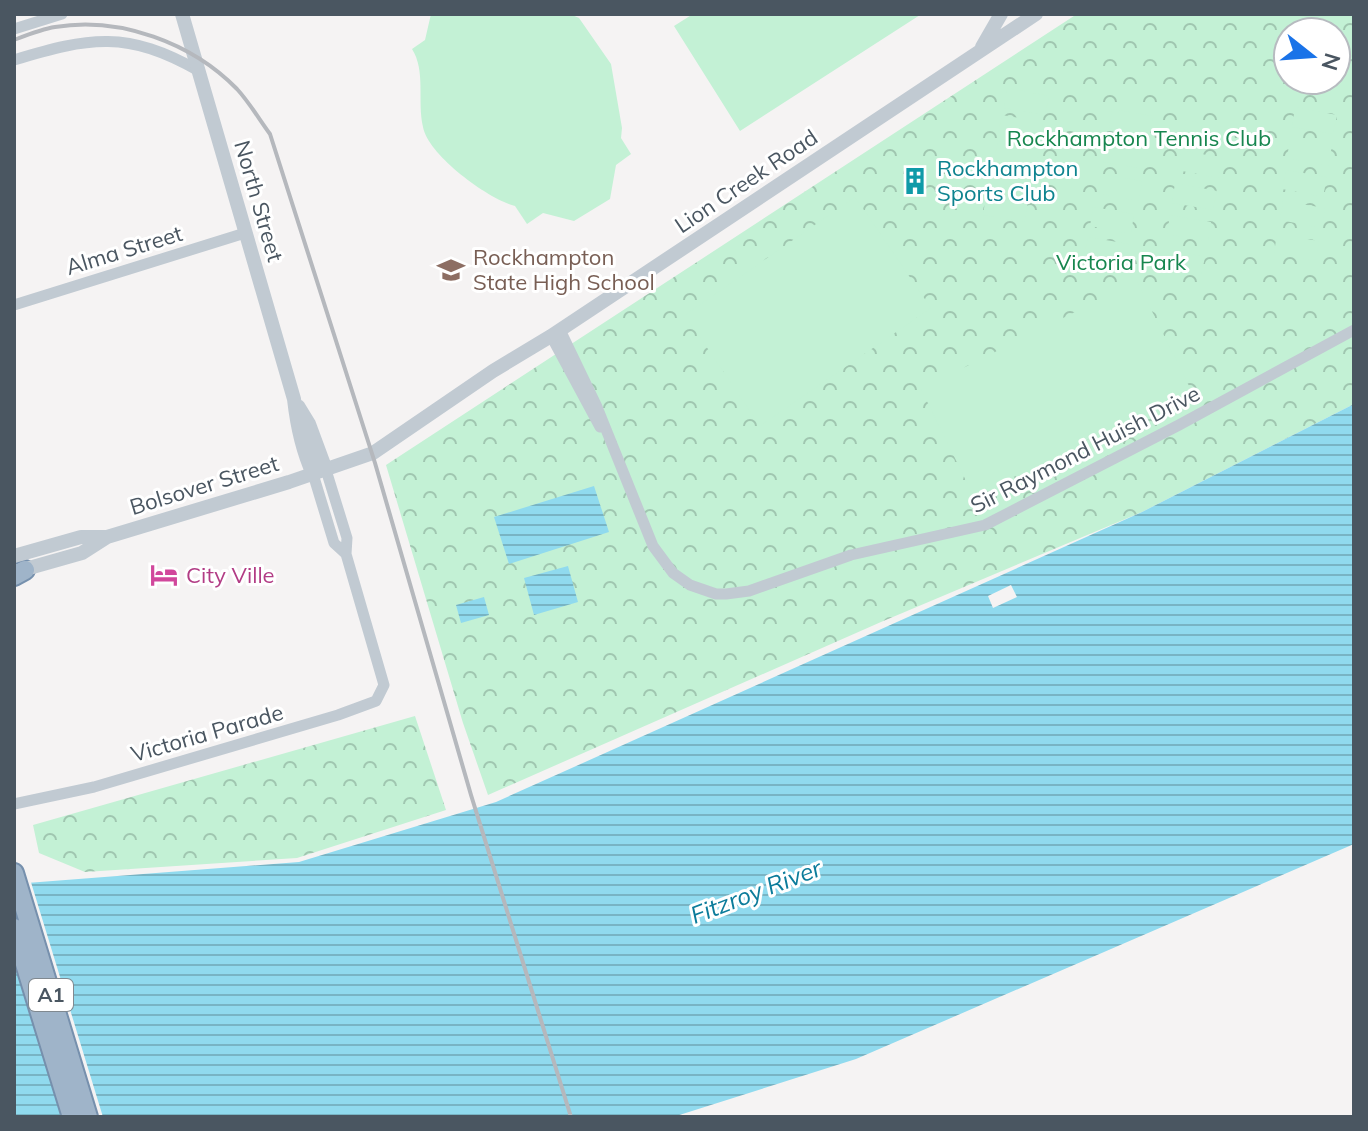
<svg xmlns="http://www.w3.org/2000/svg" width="1368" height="1131" font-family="Mulish,sans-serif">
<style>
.park{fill:url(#park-crowns);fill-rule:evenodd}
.pitch{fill:#c3f1d5}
.water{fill:url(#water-rules)}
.pier{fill:#f5f3f3}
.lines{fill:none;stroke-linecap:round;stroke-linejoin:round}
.trunk-casing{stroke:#7690ad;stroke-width:22}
.minor{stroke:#c1cad2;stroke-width:11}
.tertiary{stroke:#c1cad2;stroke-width:14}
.trunk{stroke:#9fb4c9;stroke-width:18}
.rail{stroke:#b5b8bd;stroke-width:4}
.labels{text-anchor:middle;stroke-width:6;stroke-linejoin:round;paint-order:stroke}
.shield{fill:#fff;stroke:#808990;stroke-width:2}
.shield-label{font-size:20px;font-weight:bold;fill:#4a5661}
.park-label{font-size:22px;fill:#17864f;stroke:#fff}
.culture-label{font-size:22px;fill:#0d838f;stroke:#fff;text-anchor:start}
.street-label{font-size:22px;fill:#4a5661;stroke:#fff}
.education-label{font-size:22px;fill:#785e54;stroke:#fff;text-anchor:start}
.hotel-label{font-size:22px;fill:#b23c85;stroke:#fff;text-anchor:start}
.water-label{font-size:24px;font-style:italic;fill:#0c7c9b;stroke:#fff}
</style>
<defs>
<pattern id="park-crowns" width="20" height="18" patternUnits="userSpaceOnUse" patternTransform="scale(2)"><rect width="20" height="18" fill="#c3f1d5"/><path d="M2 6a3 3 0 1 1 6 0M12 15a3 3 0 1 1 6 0" fill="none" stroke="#a0c6b0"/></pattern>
<pattern id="water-rules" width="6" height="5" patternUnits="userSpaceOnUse" patternTransform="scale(2)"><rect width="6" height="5" fill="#90daee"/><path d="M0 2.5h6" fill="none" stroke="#78b4c4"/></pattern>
</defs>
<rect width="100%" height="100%" fill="#f5f3f3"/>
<path class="park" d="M1077,14H1354V404L1142,512L881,622L488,795L463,723L386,465ZM1288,32H1336V80H1288Z
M415,716L446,810L297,858L85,872L39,853L33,825Z"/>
<path class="pitch" d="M431,14H570L579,18L611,64L622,128L621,138L631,154L616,165L610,199L574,221L543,213L527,224L515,206C488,199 428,155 423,127C417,101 426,71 412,49L425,40Z
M693,14H919L920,15L740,131L674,26Z
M1007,88L1049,96L1045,115L1004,108Z
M1295,107L1337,115L1333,134L1292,127Z
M1112,109L1153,116L1150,136L1109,128Z
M1002,115L1043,122L1040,142L998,134Z
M1186,120L1227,128L1223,147L1182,140Z
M1290,139L1332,146L1328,166L1287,158Z
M998,141L1039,148L1035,168L994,160Z
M1107,142L1148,149L1144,169L1103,162Z
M1181,150L1222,158L1218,178L1177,170Z
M993,168L1034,176L1030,195L989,188Z
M1286,170L1327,177L1323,197L1282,189Z
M1101,174L1142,181L1138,201L1097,193Z
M1175,183L1217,191L1213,210L1172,203Z
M986,195L1028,202L1024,222L983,215Z
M855,197L931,308L760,426L685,315Z
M1283,201L1325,208L1321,228L1280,220Z
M1093,207L1134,214L1131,234L1090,226Z
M1170,215L1211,222L1208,242L1167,234Z
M1277,234L1319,241L1315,261L1274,253Z
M1088,237L1129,244L1125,264L1084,256Z
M1164,249L1205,257L1201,276L1160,269Z
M1137,281L1190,388L974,497L921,389Z"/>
<path class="water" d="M1354,404V844L856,1059L673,1117H14V884L299,862L496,802L1142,512Z
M594,486L609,532L509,564L494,517Z
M568,566L578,602L534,615L524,578Z
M484,597L489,615L461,623L456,605Z"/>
<path class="pier" d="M1011,585L1017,597L993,608L988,596Z
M30,879L103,1117H62L14,961V880Z"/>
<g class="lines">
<g class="trunk-casing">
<path id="trunk" d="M14,576L25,570
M14,873L88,1117
M14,928L72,1117"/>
</g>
<path class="minor" d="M14,29L62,14
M14,60C90,37 127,30 199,71
M14,305L245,233
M560,330L597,407L653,546L673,573L690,585L716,594H726L749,591L851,555L985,525L1179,425L1354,330
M551,336L600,427
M313,474L334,543L346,554
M14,804L94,787L338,715L376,701L384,685L346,554L347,538L326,470"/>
<path class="tertiary" d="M182,14L294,399C297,426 302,450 313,474
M982,47L1001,14
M298,406L309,424L326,470
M14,556L81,537H107L289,482L373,453L493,371L551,336L1036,14
M15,572L82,553L107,537"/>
<use href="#trunk" class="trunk"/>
<path class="rail" d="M14,40C27,35 42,29 55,27C120,16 192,43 237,89C249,102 259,119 270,134L375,463L471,795L571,1117"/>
</g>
<defs>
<g id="building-bare" transform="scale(2.16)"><path d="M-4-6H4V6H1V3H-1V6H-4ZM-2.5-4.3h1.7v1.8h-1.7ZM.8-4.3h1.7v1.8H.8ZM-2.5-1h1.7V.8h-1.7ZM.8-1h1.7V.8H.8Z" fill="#0f9aa8" stroke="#fff" stroke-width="2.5" paint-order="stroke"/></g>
<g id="school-bare" transform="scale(2.16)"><path d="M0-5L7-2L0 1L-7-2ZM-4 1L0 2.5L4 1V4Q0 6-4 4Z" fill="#8d6e63" stroke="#fff" stroke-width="2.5" paint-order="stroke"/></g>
<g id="hotel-bare" transform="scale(2.16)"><path d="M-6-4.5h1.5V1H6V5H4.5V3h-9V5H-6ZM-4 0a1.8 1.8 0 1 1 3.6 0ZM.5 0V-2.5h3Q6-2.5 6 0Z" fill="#d1479c" stroke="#fff" stroke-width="2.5" paint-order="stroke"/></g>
</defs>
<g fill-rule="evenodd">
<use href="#building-bare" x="915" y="181"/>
<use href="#school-bare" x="451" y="270"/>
<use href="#hotel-bare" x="164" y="575"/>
</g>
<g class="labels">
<rect class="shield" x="29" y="979" width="44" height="32" rx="6"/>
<g class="shield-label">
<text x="51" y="1002">A1</text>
</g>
<g class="park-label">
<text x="1139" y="146">Rockhampton Tennis Club</text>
<text x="1121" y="270">Victoria Park</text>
</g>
<g class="culture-label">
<text x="937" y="176">Rockhampton<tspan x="937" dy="25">Sports Club</tspan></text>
</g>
<g class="street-label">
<text transform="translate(746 181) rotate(-34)" y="8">Lion Creek Road</text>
<text transform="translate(259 201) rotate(74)" y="8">North Street</text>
<text transform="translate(124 250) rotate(-17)" y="8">Alma Street</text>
<text transform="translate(1085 449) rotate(-27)" y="8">Sir Raymond Huish Drive</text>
<text transform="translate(204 485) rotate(-17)" y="8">Bolsover Street</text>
<text transform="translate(207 733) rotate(-16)" y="8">Victoria Parade</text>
</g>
<g class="education-label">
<text x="473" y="265">Rockhampton<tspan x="473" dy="25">State High School</tspan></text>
</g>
<g class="hotel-label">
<text x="186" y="583">City Ville</text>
</g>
<g class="water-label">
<text transform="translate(756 892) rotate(-21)" y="8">Fitzroy River</text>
</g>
</g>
<rect width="1368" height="1131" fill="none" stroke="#4a5661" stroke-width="32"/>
<g transform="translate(1312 56) rotate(107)"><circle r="38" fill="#ffffff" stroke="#b7bbc0" stroke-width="2"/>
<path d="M0-6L14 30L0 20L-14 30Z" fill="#1a73e8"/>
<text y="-12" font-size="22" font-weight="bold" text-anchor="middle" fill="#4a5661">N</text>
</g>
</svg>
